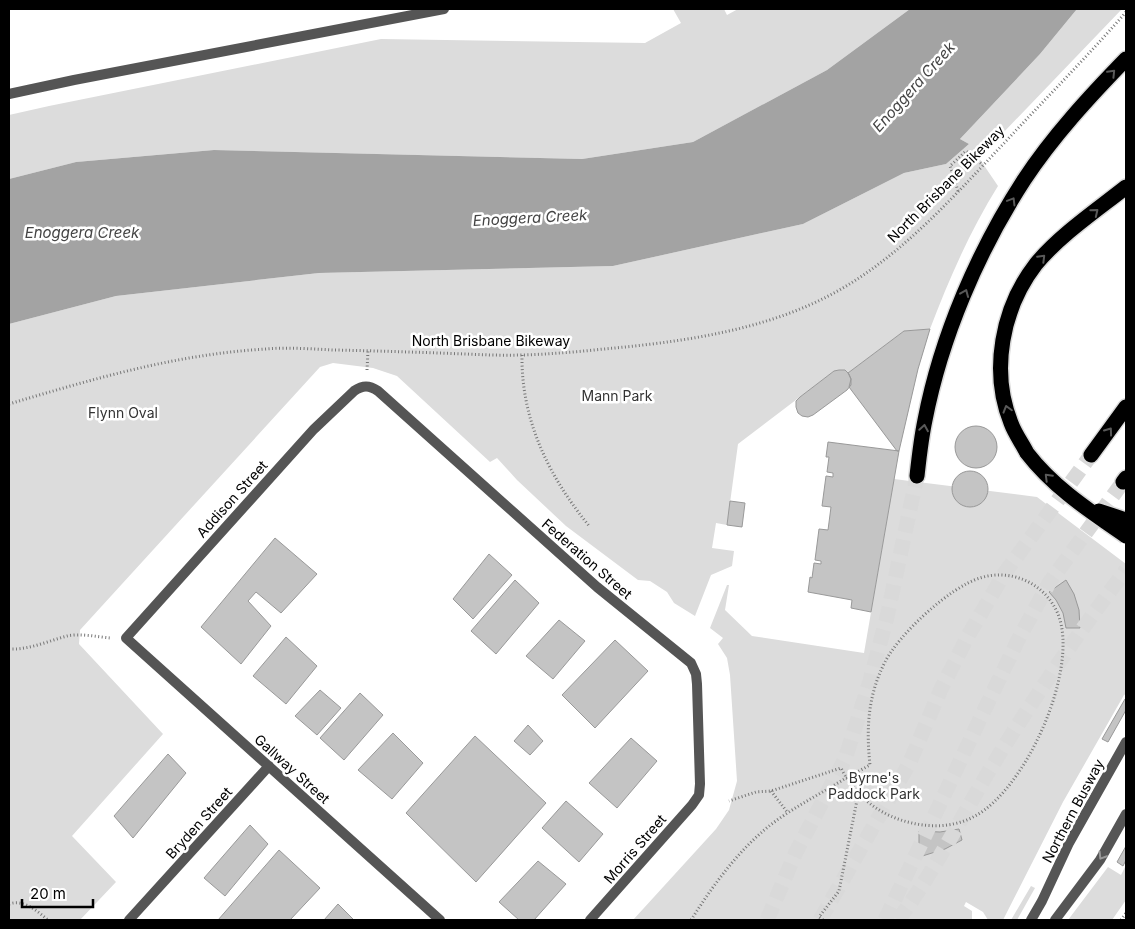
<svg xmlns="http://www.w3.org/2000/svg" width="1135" height="929" font-family="Inter,sans-serif">
<style>
.green{fill:#dcdcdc}
.water{fill:#a3a3a3}
.building{fill:#c4c4c4;stroke:#999}
.lines{fill:none;stroke-linecap:round;stroke-linejoin:round}
.highway-tunnel{stroke:#d9d9d9;stroke-width:15;stroke-dasharray:15 8;stroke-linecap:butt}
.highway-casing{stroke:#dbdbdb;stroke-width:18}
.path{stroke:#777;stroke-width:3;stroke-dasharray:1 2.5;stroke-linecap:butt}
.lane{stroke:#555;stroke-width:10}
.street{stroke:#555;stroke-width:10}
.highway{stroke:#000;stroke-width:15}
.highway-bridge-casing{stroke:#dbdbdb;stroke-width:18;stroke-linecap:butt}
.highway-bridge{stroke:#000;stroke-width:15}
.oneway{stroke:#595959}
.oneway2{stroke:#999}
.labels{text-anchor:middle;stroke-width:5;stroke-linejoin:round;paint-order:stroke}
.street-label{font-size:14px;fill:#000;stroke:#fff}
.park-label{font-size:14px;fill:#333;stroke:#fff}
.water-label{font-size:15px;font-style:italic;fill:#444;stroke:#fff}
</style>
<rect width="100%" height="100%" fill="#fff"/>
<path class="green" d="M673,9H724L727,15L738,9H910L827,70L693,142L582,159L214,150L76,162L9,179V115L49,106L381,39L645,43L681,23Z
M1077,9H1122L979,158L998,186C970,231 949,279 930,329L904,331L848,373L845,370L834,371L738,444L727,525L716,523L712,548L734,551L732,566L711,575L695,616L674,603L667,592L650,581L638,580L566,526L517,480L497,458L490,462L397,376L373,368L333,363L320,367L80,630L79,644L163,734L72,836L116,882L80,920H9V324L116,296L319,273L613,266L803,224L904,173L946,164L969,144L960,139L1040,54Z
M894,479L1037,497L1126,564V694L1124,695L1063,802L1003,920H988L983,912L966,902L964,906L972,911V920H633L716,829L729,810L737,781L730,675L727,658L718,644L723,638L710,628L727,585H729L725,610L752,636L864,653Z
M1126,865V900L1112,920H1068L1108,867L1121,875Z
M1031,886L1035,888L1017,920H1011Z"/>
<path class="water" d="M910,9H1077L1040,54L960,139L969,144L946,164L904,173L803,224L613,266L319,273L116,296L9,324V179L76,162L214,150L582,159L693,142L827,70Z"/>
<path class="building" d="M930,329L918,369L899,451H897L849,387L851,379L848,373L904,331Z
M839,370H845L849,374L851,379V385L847,390L813,415L808,417L802,416L798,413L796,407V401L800,397L834,371Z
M955 447a21 21 0 1 1 42 0a21 21 0 1 1-42 0Z
M828,442L899,451L871,612L851,608L852,600L808,592L810,577L812,578L814,563L821,564V561L815,560L819,529L828,530L831,507L822,506L826,476L833,477V473L827,472L829,457H826Z
M952 489a18 18 0 1 1 36 0a18 18 0 1 1-36 0Z
M730,501L745,503L742,527L727,525Z
M275,538L317,574L281,613L256,592L248,601L271,626L241,664L201,627Z
M489,554L512,575L473,619L453,599Z
M515,580L539,603L496,654L471,631Z
M1066,580L1074,594L1079,610L1080,628H1066L1063,613L1056,600L1049,592Z
M559,620L585,641L553,679L526,656Z
M286,637L317,666L286,704L253,676Z
M615,640L648,671L595,728L562,695Z
M320,690L341,708L317,735L295,716Z
M360,693L383,715L344,760L320,738Z
M1125,699L1126,700V710L1108,742L1102,739Z
M528,725L543,741L530,755L514,741Z
M393,733L423,763L392,799L358,770Z
M475,736L546,803L476,882L406,813Z
M631,738L657,761L617,808L589,783Z
M168,754L186,773L133,838L114,816Z
M566,801L603,834L579,862L542,828Z
M250,825L268,844L225,896L204,878Z
M959,829L962,840L945,849L919,857V831L940,832Z
M1126,846V860L1123,866L1117,862Z
M279,850L320,888L290,920H218Z
M538,861L566,884L534,920H519L499,902Z
M338,904L354,920H324Z"/>
<g class="lines">
<path class="highway-tunnel" d="M767,920L796,852L845,759L870,681L887,617L917,476
M820,920L909,764L941,689L969,634L1004,574L1091,455
M885,920L981,717L1018,640L1049,583L1123,482
M898,920C933,874 959,821 989,771C1031,702 1077,634 1126,570"/>
<g class="highway-casing">
<path id="highway" d="M1027,453C1022,443 1015,434 1011,423C990,371 1002,308 1036,264C1060,235 1097,210 1126,187
M1091,455L1126,407
M917,476C919,458 921,439 925,420C941,337 978,251 1024,180C1053,136 1090,96 1126,59
M1123,482L1126,478"/>
</g>
<path class="path" d="M958,191L950,166L966,151L983,165
M522,355C521,420 549,477 590,527
M367,370L368,351
M9,404C93,379 177,354 266,349C288,347 312,349 334,350C387,351 439,353 491,355C529,356 566,353 604,349C681,342 764,331 834,293C902,256 954,196 1007,140C1047,97 1088,56 1126,12
M9,649C29,650 48,641 67,636C80,633 98,637 111,638
M771,791L788,813
M9,904C24,899 37,911 48,920
M691,920C714,884 739,849 773,823C796,806 822,793 846,778L870,765C866,728 868,695 885,662C899,634 950,587 980,578C1011,568 1045,583 1058,614C1080,669 1026,789 975,816C952,829 923,828 898,819C873,810 853,792 841,768L771,791L756,792L729,801
M823,920L819,917L839,891L858,795
M1121,920L1126,913"/>
<path class="lane" d="M9,94L74,80L444,9
M1031,920L1042,901L1069,843L1126,742
M1055,920L1100,860L1126,814"/>
<path class="street" d="M129,920L269,766
M440,920L126,638L314,429L354,391C363,385 369,385 378,391L597,587L691,663L696,674L697,684L700,784L699,795L692,805L590,920"/>
<use href="#highway" class="highway"/>
<g class="highway-bridge-casing">
<path id="highway-bridge" d="M1027,453C1054,488 1090,511 1126,536
M1099,511L1126,520"/>
</g>
<use href="#highway-bridge" class="highway-bridge"/>
</g>
<defs><path id="oneway-chevron" d="M-2-3.5L2.5 0L-2 3.5" fill="none" stroke-width="1.6" stroke-linecap="round" stroke-linejoin="round" transform="scale(1.25)"/></defs>
<g class="oneway">
<use href="#oneway-chevron" transform="translate(1112 73) rotate(-46)"/>
<use href="#oneway-chevron" transform="translate(1012 201) rotate(-59)"/>
<use href="#oneway-chevron" transform="translate(1095 212) rotate(-39)"/>
<use href="#oneway-chevron" transform="translate(1042 258) rotate(-45)"/>
<use href="#oneway-chevron" transform="translate(965 293) rotate(-67)"/>
<use href="#oneway-chevron" transform="translate(1007 409) rotate(-106)"/>
<use href="#oneway-chevron" transform="translate(924 428) rotate(-81)"/>
<use href="#oneway-chevron" transform="translate(1109 431) rotate(-54)"/>
<use href="#oneway-chevron" transform="translate(1048 477) rotate(-135)"/>
</g>
<use class="oneway2" href="#oneway-chevron" transform="translate(1102 856) rotate(122)"/>
<g class="labels">
<g class="street-label">
<text transform="translate(946 184) rotate(-45)" y="5">North Brisbane Bikeway</text>
<text x="491" y="346">North Brisbane Bikeway</text>
<text transform="translate(232 499) rotate(-48)" y="5">Addison Street</text>
<text transform="translate(587 559) rotate(41)" y="5">Federation Street</text>
<text transform="translate(292 769) rotate(42)" y="5">Gallway Street</text>
<text transform="translate(1073 811) rotate(-62)" y="5">Northern Busway</text>
<text transform="translate(199 823) rotate(-48)" y="5">Bryden Street</text>
<text transform="translate(635 849) rotate(-49)" y="5">Morris Street</text>
</g>
<g class="park-label">
<text x="617" y="401">Mann Park</text>
<text x="123" y="418">Flynn Oval</text>
<text x="874" y="783">Byrne's<tspan x="874" dy="16">Paddock Park</tspan></text>
</g>
<g class="water-label">
<text transform="translate(914 87) rotate(-48)" y="5">Enoggera Creek</text>
<text transform="translate(530 218) rotate(-3)" y="5">Enoggera Creek</text>
<text x="82" y="238">Enoggera Creek</text>
</g>
</g>
<rect width="1135" height="929" fill="none" stroke="#000000" stroke-width="20"/>
<path d="M22 899v8h71v-8" fill="none" stroke="#000000" stroke-width="2.5"/>
<text x="30" y="899" font-size="15" fill="#000000" stroke="#ffffff" stroke-width="4" paint-order="stroke">20 m</text>
</svg>
